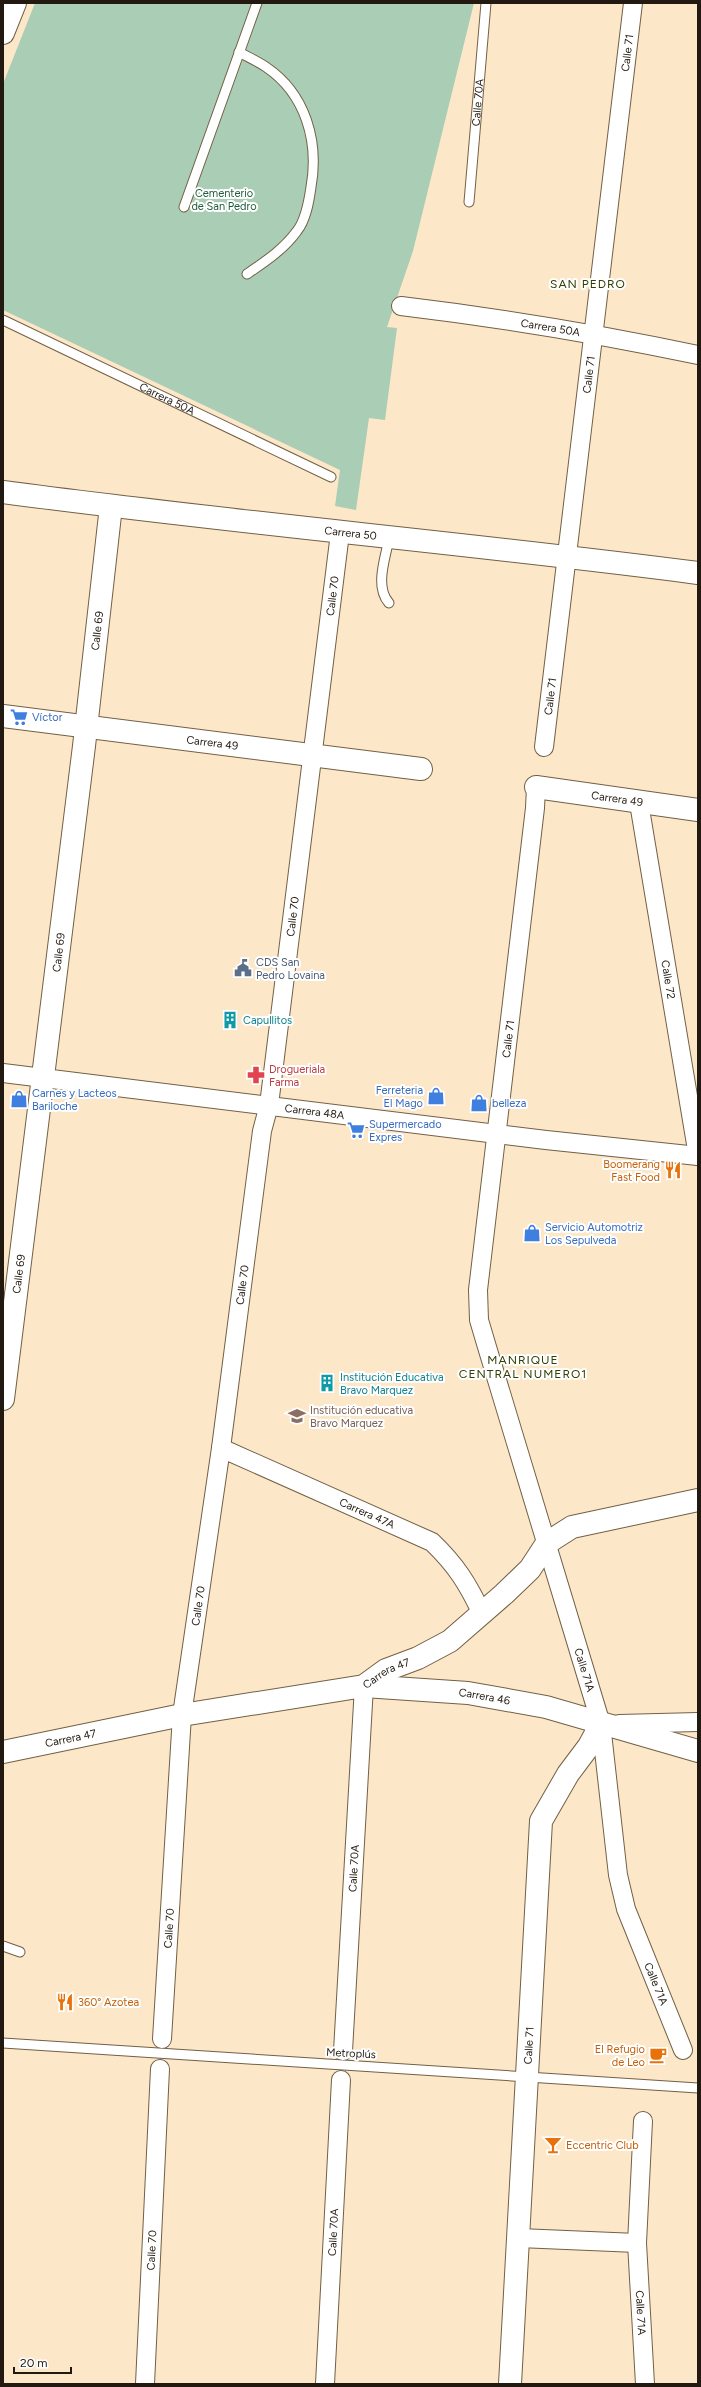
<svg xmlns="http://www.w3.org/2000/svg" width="701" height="2387" font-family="Figtree,sans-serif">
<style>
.green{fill:#a9cdb5}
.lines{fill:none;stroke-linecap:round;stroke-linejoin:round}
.service-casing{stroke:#726045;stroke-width:11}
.minor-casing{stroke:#726045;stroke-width:20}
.tertiary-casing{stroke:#726045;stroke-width:24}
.service{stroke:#fff;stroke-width:9}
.minor{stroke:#fff;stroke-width:18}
.tertiary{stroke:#fff;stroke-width:22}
.labels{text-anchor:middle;stroke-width:4;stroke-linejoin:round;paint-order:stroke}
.street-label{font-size:11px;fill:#221a10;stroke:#fff}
.park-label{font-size:11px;fill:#1f5c3b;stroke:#fff}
.shop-label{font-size:11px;fill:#366cbe;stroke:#fff;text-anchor:start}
.service-label{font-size:11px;fill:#4e5e75;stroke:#fff;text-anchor:start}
.culture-label{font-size:11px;fill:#0d838f;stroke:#fff;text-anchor:start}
.health-label{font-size:11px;fill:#be3a42;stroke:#fff;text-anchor:start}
.food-label{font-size:11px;fill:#c56008;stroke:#fff;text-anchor:end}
.education-label{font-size:11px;fill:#785e54;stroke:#fff;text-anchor:start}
.neighbourhood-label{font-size:12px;letter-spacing:1px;fill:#313f05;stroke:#fff}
</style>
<rect width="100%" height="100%" fill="#fce7c9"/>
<path class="green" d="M35,3H474L413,251L387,327L397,328L385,420L369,418L356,510L335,506L340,470L3,310V84Z"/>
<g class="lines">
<g class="service-casing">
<g id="service">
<path d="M239,52C248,57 257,61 266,67C306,94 319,142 311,187C309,201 306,220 297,231C284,249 266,261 247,274"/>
<path id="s1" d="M469,202L486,3"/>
<path d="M184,207L257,3"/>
<path id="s2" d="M3,320L331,477"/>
<path d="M389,603C374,586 386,557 389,538"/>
<path d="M3,1946L20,1952"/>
<path d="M3,2043L698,2088"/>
</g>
</g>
<g class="minor-casing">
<g id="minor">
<path id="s3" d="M401,306C501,318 599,334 698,355"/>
<path id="s4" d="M544,747L633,3"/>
<path id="s5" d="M536,787L535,808L478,1290L479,1320L487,1347L601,1724L618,1875L626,1909L683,2050"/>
<path id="s6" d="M639,803L698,1156"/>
<path id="s7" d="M3,1073L546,1140L698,1156"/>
<path id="s8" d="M221,1448L432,1542C456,1565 468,1584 482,1614"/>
<path d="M619,1724L698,1722"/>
<path id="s9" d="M162,2039L182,1715L221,1448L262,1131L269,1105L340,533"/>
<path id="s10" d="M343,2051L364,1686"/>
<path id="s11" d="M643,2121L637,2243L645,2384"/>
<path d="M519,2238L637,2243"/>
<path id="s12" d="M145,2384L160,2069"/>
<path id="s13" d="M325,2384L341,2080"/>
</g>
</g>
<g class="tertiary-casing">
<g id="tertiary">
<path d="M3,33L15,3"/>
<path id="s14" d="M3,492C234,523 467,543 698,573"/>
<path id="s15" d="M3,716L421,769"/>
<path id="s16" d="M536,787L698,810"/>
<path id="s17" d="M3,1399L84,746L111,506"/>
<path id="s18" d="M364,1686L468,1693L546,1707L698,1751"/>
<path id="s19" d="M3,1752L182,1715L364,1686L386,1670L418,1658L450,1641L504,1594L530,1569L547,1543L572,1527L698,1500"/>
<path id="s20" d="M510,2384L541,1821L568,1774L589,1746L601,1724"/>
</g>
</g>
<use href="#service" class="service"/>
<use href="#minor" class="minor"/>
<use href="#tertiary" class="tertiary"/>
</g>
<defs>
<g id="supermarket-bare" transform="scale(1.38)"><path d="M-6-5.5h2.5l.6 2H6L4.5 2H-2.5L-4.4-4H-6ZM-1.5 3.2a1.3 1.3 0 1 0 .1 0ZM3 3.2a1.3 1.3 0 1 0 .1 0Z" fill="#3f7fe0" stroke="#fff" stroke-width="2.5" paint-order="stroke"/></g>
<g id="civic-bare" transform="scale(1.38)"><path d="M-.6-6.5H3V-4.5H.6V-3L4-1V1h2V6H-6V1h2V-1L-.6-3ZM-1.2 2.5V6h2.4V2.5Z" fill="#5c6f8a" stroke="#fff" stroke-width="2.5" paint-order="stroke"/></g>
<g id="building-bare" transform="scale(1.38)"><path d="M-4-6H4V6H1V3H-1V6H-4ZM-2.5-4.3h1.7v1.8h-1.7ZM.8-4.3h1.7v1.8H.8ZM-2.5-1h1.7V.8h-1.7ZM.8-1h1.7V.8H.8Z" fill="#0f9aa8" stroke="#fff" stroke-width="2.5" paint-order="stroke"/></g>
<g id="pharmacy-bare" transform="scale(1.38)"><path d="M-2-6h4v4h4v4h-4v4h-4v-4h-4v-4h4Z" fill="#e0444e" stroke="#fff" stroke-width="2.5" paint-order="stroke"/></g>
<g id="shop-bare" transform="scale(1.38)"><path d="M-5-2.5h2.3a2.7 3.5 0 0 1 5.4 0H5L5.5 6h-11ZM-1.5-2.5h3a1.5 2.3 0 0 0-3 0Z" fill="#3f7fe0" stroke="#fff" stroke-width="2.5" paint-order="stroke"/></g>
<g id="restaurant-bare" transform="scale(1.38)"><path d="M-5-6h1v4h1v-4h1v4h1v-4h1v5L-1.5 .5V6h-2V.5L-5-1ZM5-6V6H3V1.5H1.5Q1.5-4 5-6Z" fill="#e8710a" stroke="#fff" stroke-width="2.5" paint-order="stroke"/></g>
<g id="school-bare" transform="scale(1.38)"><path d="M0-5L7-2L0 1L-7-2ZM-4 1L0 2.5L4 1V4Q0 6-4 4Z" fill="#8d6e63" stroke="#fff" stroke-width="2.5" paint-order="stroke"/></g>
<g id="cafe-bare" transform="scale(1.38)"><path d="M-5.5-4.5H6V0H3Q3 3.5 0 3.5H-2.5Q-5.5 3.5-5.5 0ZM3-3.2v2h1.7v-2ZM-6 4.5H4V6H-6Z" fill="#e8710a" stroke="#fff" stroke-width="2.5" paint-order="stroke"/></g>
<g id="bar-bare" transform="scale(1.38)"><path d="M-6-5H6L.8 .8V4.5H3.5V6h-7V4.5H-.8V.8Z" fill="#e8710a" stroke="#fff" stroke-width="2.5" paint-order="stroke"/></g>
</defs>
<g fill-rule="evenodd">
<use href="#supermarket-bare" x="19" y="717"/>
<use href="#civic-bare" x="243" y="968"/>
<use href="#building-bare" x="230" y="1020"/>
<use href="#pharmacy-bare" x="256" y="1075"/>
<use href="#shop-bare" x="436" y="1096"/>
<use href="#shop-bare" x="19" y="1099"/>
<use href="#shop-bare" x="479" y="1103"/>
<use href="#supermarket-bare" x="356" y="1130"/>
<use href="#restaurant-bare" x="673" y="1170"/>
<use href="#shop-bare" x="532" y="1233"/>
<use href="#building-bare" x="327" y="1383"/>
<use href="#school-bare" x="297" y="1416"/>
<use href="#restaurant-bare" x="65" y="2002"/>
<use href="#cafe-bare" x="658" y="2055"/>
<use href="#bar-bare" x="553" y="2145"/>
</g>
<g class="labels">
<g class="street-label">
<text dy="4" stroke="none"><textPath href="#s4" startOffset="699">Calle 71</textPath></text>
<text dy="4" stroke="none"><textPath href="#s1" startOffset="100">Calle 70A</textPath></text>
<text dy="4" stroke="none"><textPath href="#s3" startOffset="151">Carrera 50A</textPath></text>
<text dy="4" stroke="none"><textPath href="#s4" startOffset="375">Calle 71</textPath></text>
<text dy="4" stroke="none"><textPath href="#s2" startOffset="182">Carrera 50A</textPath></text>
<text dy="4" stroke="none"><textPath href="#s14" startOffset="350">Carrera 50</textPath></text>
<text dy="4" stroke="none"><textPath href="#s9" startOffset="1454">Calle 70</textPath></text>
<text dy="4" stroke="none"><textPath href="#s17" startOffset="774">Calle 69</textPath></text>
<text dy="4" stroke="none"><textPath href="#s4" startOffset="51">Calle 71</textPath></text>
<text dy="4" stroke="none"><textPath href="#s15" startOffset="211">Carrera 49</textPath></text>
<text dy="4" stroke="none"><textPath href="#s16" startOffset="82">Carrera 49</textPath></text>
<text dy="4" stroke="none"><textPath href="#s9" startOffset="1131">Calle 70</textPath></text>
<text dy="4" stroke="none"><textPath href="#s17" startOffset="450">Calle 69</textPath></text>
<text dy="4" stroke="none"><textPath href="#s6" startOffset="179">Calle 72</textPath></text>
<text transform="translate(508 1039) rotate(-83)" y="4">Calle 71</text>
<text dy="4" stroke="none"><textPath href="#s7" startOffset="314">Carrera 48A</textPath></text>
<text dy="4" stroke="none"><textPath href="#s17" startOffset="126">Calle 69</textPath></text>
<text dy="4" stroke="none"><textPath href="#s9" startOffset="759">Calle 70</textPath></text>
<text dy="4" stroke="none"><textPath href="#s8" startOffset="160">Carrera 47A</textPath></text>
<text dy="4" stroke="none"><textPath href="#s9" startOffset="435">Calle 70</textPath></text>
<text dy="4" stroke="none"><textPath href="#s5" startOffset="902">Calle 71A</textPath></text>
<text dy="4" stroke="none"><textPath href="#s19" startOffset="393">Carrera 47</textPath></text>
<text dy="4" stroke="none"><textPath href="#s18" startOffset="121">Carrera 46</textPath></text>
<text dy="4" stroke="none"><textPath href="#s19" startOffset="69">Carrera 47</textPath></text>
<text dy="4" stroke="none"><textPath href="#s10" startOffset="183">Calle 70A</textPath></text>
<text dy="4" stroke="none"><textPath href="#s9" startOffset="111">Calle 70</textPath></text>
<text dy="4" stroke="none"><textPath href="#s5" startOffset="1226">Calle 71A</textPath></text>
<text dy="4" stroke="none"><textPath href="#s20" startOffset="339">Calle 71</textPath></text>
<text transform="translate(351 2053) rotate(3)" y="4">Metroplús</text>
<text dy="4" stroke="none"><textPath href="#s13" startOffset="152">Calle 70A</textPath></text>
<text dy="4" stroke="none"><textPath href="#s12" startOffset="134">Calle 70</textPath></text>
<text dy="4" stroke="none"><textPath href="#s11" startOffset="192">Calle 71A</textPath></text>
</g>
<g class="park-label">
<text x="224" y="197">Cementerio<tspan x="224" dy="13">de San Pedro</tspan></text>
</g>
<g class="shop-label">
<text x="32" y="721">Víctor</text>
<text x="423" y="1094" text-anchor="end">Ferreteria<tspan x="423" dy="13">El Mago</tspan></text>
<text x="32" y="1097">Carnes y Lacteos<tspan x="32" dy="13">Bariloche</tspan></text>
<text x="492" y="1107">belleza</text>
<text x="369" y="1128">Supermercado<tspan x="369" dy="13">Expres</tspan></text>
<text x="545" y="1231">Servicio Automotriz<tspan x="545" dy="13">Los Sepulveda</tspan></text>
</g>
<g class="service-label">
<text x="256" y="966">CDS San<tspan x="256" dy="13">Pedro Lovaina</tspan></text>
</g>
<g class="culture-label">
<text x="243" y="1024">Capullitos</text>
<text x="340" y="1381">Institución Educativa<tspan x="340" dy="13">Bravo Marquez</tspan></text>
</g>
<g class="health-label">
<text x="269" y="1073">Drogueriala<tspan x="269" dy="13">Farma</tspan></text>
</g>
<g class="food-label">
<text x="660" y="1168">Boomerang<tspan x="660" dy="13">Fast Food</tspan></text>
<text x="78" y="2006" text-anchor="start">360° Azotea</text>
<text x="645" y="2053">El Refugio<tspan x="645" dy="13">de Leo</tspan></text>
<text x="566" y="2149" text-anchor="start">Eccentric Club</text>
</g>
<g class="education-label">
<text x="310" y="1414">Institución educativa<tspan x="310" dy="13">Bravo Marquez</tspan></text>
</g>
<g class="neighbourhood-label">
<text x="588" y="288">SAN PEDRO</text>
<text x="523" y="1364">MANRIQUE<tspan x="523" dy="14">CENTRAL NUMERO1</tspan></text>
</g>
</g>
<rect width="701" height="2387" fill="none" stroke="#221a10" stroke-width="8"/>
<path d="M14 2367v6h57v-6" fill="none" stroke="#221a10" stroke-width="2"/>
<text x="20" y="2367" font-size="12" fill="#221a10" stroke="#ffffff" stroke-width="3" paint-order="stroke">20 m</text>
</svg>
